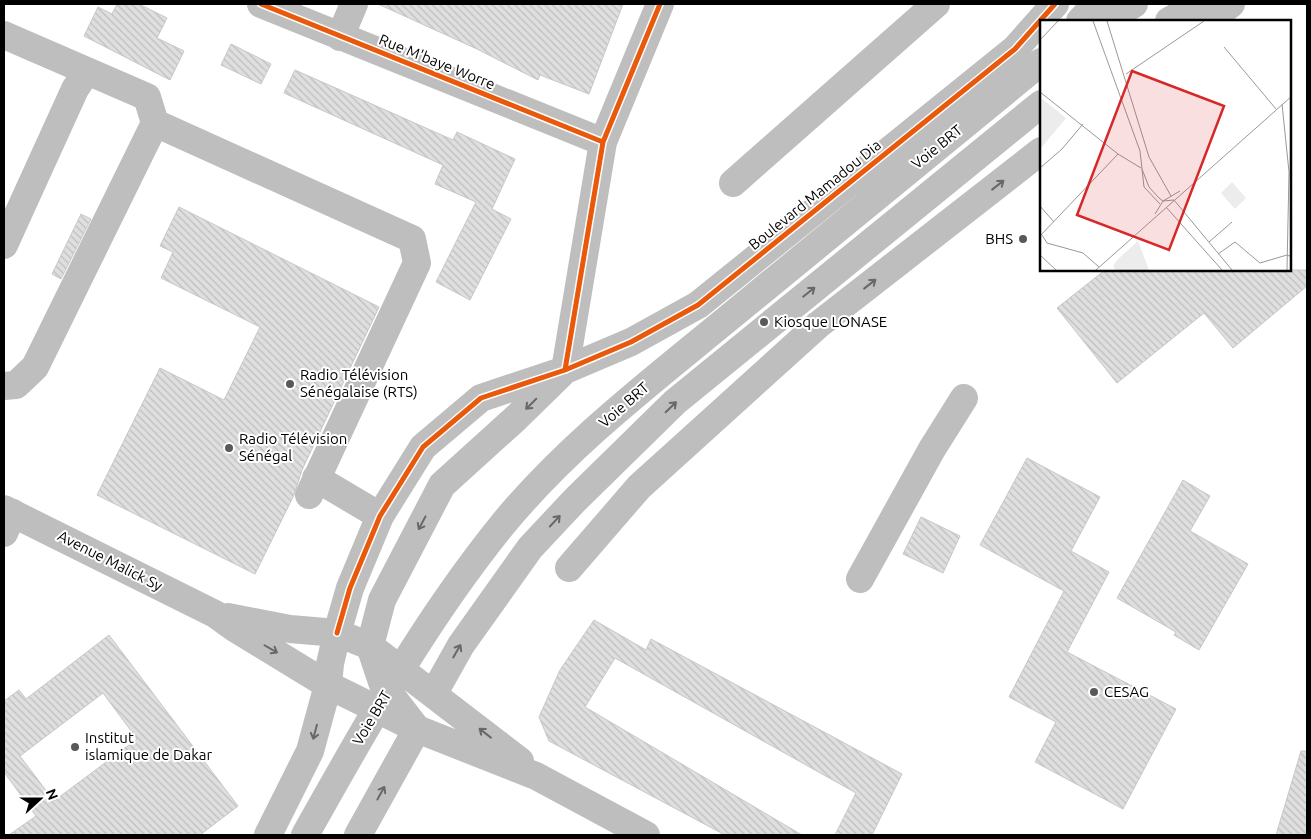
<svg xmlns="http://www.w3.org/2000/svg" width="1311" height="839" font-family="Ubuntu,sans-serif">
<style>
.building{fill:url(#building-back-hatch);stroke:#c7c7c7;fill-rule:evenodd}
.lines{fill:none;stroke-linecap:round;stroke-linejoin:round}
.minor{stroke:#bebebe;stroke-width:28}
.major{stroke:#bebebe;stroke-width:28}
.cycleway-casing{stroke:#fff;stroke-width:8}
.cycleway{stroke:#e8590c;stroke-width:5}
.oneway{stroke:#686868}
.poi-dot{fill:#595959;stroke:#fff;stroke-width:2}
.labels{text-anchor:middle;stroke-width:4;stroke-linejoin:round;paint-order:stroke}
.street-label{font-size:15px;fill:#000;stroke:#fff}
.poi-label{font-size:15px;fill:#000;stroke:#fff;text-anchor:start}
.inset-road{fill:none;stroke:#999;stroke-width:1}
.view{fill:#d62828;fill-opacity:0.15;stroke:#d62828;stroke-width:2.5}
.inset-edge{fill:none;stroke:#000;stroke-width:2.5}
</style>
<defs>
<pattern id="building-back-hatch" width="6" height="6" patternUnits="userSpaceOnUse" patternTransform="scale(1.25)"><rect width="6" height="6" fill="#dfdfdf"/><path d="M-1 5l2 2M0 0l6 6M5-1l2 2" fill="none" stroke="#bebebe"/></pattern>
</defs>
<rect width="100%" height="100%" fill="#fff"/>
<path class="building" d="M117,4H139L167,18L157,38L184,51L170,80L84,36L98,7L112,14Z
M378,4H623L589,94L540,75L538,80L477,49Z
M231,44L271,64L261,84L221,65Z
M295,70L453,140L457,132L515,159L492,209L511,219L470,300L436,282L476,202L435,184L443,165L284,93Z
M179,207L379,307L302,470L294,495L255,574L97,495L160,368L224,400L260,327L161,278L173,252L160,246Z
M81,214L91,219L61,279L52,274Z
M1105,270H1307V286L1233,348L1204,313L1117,383L1057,308Z
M1027,458L1100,497L1071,551L1109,572L1067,652L1176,709L1123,809L1035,762L1056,722L1009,697L1064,591L980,545Z
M1183,480L1210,496L1190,531L1248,564L1199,650L1174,635L1176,632L1117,598Z
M921,517L960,536L943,573L903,554Z
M594,620L646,650L651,639L902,774L872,835H835L856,793L615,658L585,707L802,835H725L549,741L539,717L560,670Z
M109,635L238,806L200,835H9L36,816L4,772V701L19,690L26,699ZM103,693L137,739L54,801L20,756Z
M1301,751H1307V835H1276Z"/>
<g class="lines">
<path class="minor" d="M261,4L603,142
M1080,21L1096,4
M1105,21L1134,4
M1169,21L1199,4
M1208,21L1231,4
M4,35L147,97L155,123L35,367L16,385L4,386
M340,37L354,4
M155,123L412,239L417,263L309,495
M733,183L936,4
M4,245L75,89L87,71
M565,370L603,142L660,4
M316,478L380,516
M4,533L13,513
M569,568L639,487L818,325L1041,151
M860,579L932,449L964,398
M337,633L350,588L380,516L423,447L481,398L565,370L631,342L698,305L1015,49L1055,4
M434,693L461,645L530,548L575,500L675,402L1041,104
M268,835L310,751L328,685
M305,835C365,728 425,620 503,524C568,445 652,381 731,316C834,231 937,146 1041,62
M358,835L417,729L383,685L370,646L382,600L442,485L516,418L561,374"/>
<path class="major" d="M4,509L215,614L233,627L328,685L417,729L536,776L646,835
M228,617L290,629L337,633L370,646L520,761
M328,685L330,664L337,633"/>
<g class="cycleway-casing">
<path id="cycleway" d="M261,4L603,142
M565,370L603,142L660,4
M337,633L350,588L380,516L423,447L481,398L565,370L631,342L698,305L1015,49L1055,4"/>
</g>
<use href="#cycleway" class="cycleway"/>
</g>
<defs><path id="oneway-shaft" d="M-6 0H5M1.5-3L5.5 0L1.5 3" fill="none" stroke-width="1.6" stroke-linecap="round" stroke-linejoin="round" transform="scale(1.25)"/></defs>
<g class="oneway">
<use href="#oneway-shaft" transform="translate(998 185) rotate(-38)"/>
<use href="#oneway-shaft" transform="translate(870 284) rotate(-38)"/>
<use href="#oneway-shaft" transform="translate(809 292) rotate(-39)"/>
<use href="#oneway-shaft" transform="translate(531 404) rotate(135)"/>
<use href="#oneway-shaft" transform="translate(671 407) rotate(-44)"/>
<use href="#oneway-shaft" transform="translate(555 521) rotate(-47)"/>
<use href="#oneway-shaft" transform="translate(422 523) rotate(118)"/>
<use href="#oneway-shaft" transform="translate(271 649) rotate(30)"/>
<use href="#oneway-shaft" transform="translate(457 651) rotate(-60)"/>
<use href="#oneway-shaft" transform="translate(315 732) rotate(105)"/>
<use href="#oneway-shaft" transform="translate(485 733) rotate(-142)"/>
<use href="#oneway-shaft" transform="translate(381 793) rotate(-61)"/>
</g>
<g class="poi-dot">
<circle cx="1023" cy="239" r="5"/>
<circle cx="764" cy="322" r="5"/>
<circle cx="290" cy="384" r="5"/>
<circle cx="229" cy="448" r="5"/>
<circle cx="1094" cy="692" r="5"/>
<circle cx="75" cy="747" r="5"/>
</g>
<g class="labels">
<g class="street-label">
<text transform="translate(437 62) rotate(22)" y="5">Rue M'baye Worre</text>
<text transform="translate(937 147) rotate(-39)" y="5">Voie BRT</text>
<text transform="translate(815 195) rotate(-39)" y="5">Boulevard Mamadou Dia</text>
<text transform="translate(624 405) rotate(-41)" y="5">Voie BRT</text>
<text transform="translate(110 561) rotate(27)" y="5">Avenue Malick Sy</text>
<text transform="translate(372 718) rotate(-59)" y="5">Voie BRT</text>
</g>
<g class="poi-label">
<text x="1013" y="244" text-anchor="end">BHS</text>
<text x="774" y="327">Kiosque LONASE</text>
<text x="300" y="380">Radio Télévision<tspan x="300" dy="17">Sénégalaise (RTS)</tspan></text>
<text x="239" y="444">Radio Télévision<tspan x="239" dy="17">Sénégal</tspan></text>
<text x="1104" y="697">CESAG</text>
<text x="85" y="743">Institut<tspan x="85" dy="17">islamique de Dakar</tspan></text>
</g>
</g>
<g transform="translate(1040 20)">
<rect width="251" height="251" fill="#fff"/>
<path d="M0,77L26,98L1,128H0ZM192,162L206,178L195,189L181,173Z" fill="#ececec"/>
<path d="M98,221L109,250H76L73,247L76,241Z" fill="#ececec"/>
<path class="inset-road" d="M53,1L100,131L104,167L120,184M67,1L109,137L131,176M0,20L18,1M184,27L236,89M86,54L164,1M0,72L78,134L101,148M242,84L249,152L247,250M0,148L22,129L43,104M102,149L109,167L119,178L123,181L134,180L192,250M0,186L14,202M126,187L182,250M115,194L123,181L140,171M2,215L7,223L43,233L59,247M0,216L78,134M169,222L192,202M178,234L195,222L220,243L247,235L252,237M0,235L16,250M56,250L252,76"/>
<path class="view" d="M92,51L184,86L129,230L37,195Z"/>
<rect width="251" height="251" class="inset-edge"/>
</g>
<rect width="1311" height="839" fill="none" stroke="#000000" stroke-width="10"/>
<g transform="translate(40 799) rotate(69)" stroke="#ffffff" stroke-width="4" paint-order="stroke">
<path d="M0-4L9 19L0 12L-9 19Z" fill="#000000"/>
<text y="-8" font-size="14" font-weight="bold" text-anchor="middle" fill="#000000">N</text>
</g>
</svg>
